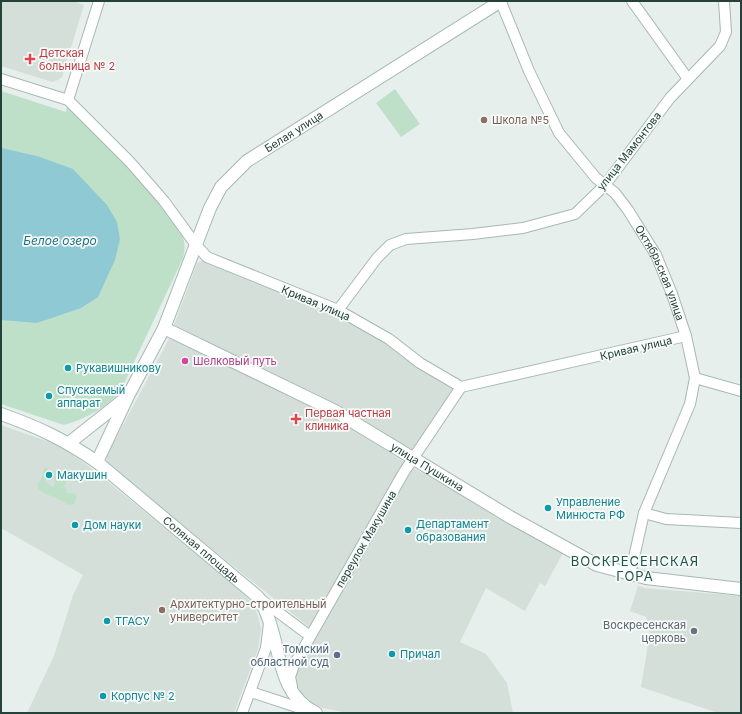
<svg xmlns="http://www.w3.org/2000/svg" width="742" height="714" font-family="Inter,sans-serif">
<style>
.built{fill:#d4dfda}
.green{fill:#bfe0c8}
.water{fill:#8ec9d4}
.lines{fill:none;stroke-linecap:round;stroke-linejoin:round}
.minor-casing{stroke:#a8b8b2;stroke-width:12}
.tertiary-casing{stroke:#a8b8b2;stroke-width:14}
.secondary-casing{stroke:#a4bbb3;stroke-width:14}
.minor{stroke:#fff;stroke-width:10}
.tertiary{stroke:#fff;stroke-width:12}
.secondary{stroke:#fff;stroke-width:12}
.health-dot{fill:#e0444e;stroke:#f7fbf9;stroke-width:1.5}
.education-dot{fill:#8d6e63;stroke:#f7fbf9;stroke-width:1.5}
.hotel-dot{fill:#d1479c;stroke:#f7fbf9;stroke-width:1.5}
.culture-dot{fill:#0f9aa8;stroke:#f7fbf9;stroke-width:1.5}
.worship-dot{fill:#6b7280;stroke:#f7fbf9;stroke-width:1.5}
.service-dot{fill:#5c6f8a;stroke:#f7fbf9;stroke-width:1.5}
.labels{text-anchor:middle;stroke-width:3.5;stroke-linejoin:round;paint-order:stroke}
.health-label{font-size:11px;fill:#be3a42;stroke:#f7fbf9;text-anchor:start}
.education-label{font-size:11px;fill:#785e54;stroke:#f7fbf9;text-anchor:start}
.street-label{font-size:11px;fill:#24423a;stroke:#f7fbf9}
.hotel-label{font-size:11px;fill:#b23c85;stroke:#f7fbf9;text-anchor:start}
.culture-label{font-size:11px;fill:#0d838f;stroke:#f7fbf9;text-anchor:start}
.worship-label{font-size:11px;fill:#5b616d;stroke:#f7fbf9;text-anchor:end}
.service-label{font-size:11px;fill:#4e5e75;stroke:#f7fbf9;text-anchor:end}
.water-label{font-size:12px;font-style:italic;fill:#1c6f80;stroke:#f7fbf9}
.quarter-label{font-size:13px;letter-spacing:1px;fill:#1f5548;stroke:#f7fbf9}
</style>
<rect width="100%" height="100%" fill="#e6efeb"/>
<path class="built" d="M1,1H73L84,5L62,77L58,80L52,82L1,66Z
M204,260L337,313L386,340L416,367L454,390L414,453L337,406L174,325L197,263Z
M170,337L333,417L404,462L309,627L161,508L107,462V455Z
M1,425L58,445L90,467L241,591L253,604L258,616L261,629L258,649L234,713H27L54,656L73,595L83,575L1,528Z
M412,467L563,553L545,586L540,583L525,611L486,588L460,642L486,654L507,683L513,713H347L319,707L309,702L301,693L297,684L296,677L298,667Z
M638,586L645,588L741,596V713H718L641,687L650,633L646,617L630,611Z"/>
<path class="green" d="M395,89L420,124L401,137L376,103Z
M1,91L66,112L67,106C92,126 113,151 134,174C148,190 170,210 179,229C185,239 186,247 183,258L121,390C108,407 85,419 64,425L1,404Z
M44,467L48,468L45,481L53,487L55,484L53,476L55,471L79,479L78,482L67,480L64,486L68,493H74L77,496L74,504L68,505C59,497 48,497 38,489V483L41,480Z"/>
<path class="water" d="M1,148L37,156L73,169L107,205L117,222L120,239L115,260L98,297L81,308L37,323L1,320Z"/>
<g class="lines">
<g class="minor-casing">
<g id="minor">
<path d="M632,1L688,79"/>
<path id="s1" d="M501,2L529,71L559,133L596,178L615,193L628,210L656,255L672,294L686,336L695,378L690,404L644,513L630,575"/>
<path d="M1,79L68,100L130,162L164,201L196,245L207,257L338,310L389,339L420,363L461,387L686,336"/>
<path d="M68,100L99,1"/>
<path d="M338,310L377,258L390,245L406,239L473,234L523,228L575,214L605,185L670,98L720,46L726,32L724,1"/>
<path d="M695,378L741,391"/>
<path d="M644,513L666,519L741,523"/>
<path d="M259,598L310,636"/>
<path d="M292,687L290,677L294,665L404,472L461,387"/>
<path d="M251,692L309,711"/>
<path d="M242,713L266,648L269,623"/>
</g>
</g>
<g class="tertiary-casing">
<g id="tertiary">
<path id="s2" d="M164,328L335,411L510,517L597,565L646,578L741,589"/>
<path d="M69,443L126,398"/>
<path id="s3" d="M97,462L128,396L164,328L210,208L221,187L247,161L501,1"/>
</g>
</g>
<g class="secondary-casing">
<g id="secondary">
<path id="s4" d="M1,414C40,428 63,439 97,462L258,597C283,634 272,692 316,713"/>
</g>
</g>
<use href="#minor" class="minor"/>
<use href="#tertiary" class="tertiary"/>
<use href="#secondary" class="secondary"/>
</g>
<g class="health-dot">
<path d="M28 53h4v4h4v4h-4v4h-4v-4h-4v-4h4z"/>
<path d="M294 413h4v4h4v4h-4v4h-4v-4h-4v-4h4z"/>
</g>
<g class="education-dot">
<circle cx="484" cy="120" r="4"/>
<circle cx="162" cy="610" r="4"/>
</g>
<circle class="hotel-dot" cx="185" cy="361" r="4"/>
<g class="culture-dot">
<circle cx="68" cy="368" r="4"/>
<circle cx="49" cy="396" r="4"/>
<circle cx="49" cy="475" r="4"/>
<circle cx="548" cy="508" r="4"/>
<circle cx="75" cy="525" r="4"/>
<circle cx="408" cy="530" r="4"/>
<circle cx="107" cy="621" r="4"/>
<circle cx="392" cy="654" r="4"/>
<circle cx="103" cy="696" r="4"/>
</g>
<circle class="worship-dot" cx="694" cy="631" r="4"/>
<circle class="service-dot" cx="337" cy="655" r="4"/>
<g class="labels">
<g class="health-label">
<text x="39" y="57">Детская<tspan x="39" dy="13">больница № 2</tspan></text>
<text x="305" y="417">Первая частная<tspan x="305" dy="13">клиника</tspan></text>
</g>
<g class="education-label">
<text x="492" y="124">Школа №5</text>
<text x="170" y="608">Архитектурно-строительный<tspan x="170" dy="13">университет</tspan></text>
</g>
<g class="street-label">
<text dy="4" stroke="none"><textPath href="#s3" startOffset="394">Белая улица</textPath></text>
<text transform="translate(629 151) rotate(-52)" y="4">улица Мамонтова</text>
<text dy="4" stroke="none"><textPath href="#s1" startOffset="318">Октябрьская улица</textPath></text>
<text transform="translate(316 303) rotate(23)" y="4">Кривая улица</text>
<text transform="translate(636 348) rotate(-13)" y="4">Кривая улица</text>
<text dy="4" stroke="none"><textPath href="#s2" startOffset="298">улица Пушкина</textPath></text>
<text transform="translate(366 539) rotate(-60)" y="4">переулок Макушина</text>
<text dy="4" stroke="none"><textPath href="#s4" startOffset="244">Соляная площадь</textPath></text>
</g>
<g class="hotel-label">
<text x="193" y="365">Шелковый путь</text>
</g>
<g class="culture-label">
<text x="76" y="372">Рукавишникову</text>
<text x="57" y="394">Спускаемый<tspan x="57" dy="13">аппарат</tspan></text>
<text x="57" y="479">Макушин</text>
<text x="556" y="506">Управление<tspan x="556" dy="13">Минюста РФ</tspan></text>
<text x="416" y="528">Департамент<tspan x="416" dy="13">образования</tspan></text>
<text x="83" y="529">Дом науки</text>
<text x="115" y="625">ТГАСУ</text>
<text x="400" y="658">Причал</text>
<text x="111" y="700">Корпус № 2</text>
</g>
<g class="worship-label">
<text x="686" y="629">Воскресенская<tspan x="686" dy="13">церковь</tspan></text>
</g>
<g class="service-label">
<text x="329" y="653">Томский<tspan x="329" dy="13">областной суд</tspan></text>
</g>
<g class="water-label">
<text x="60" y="245">Белое озеро</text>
</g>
<g class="quarter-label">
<text x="635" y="566">ВОСКРЕСЕНСКАЯ<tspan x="635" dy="15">ГОРА</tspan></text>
</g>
</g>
<rect width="742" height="714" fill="none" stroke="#24423a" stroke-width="4"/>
</svg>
